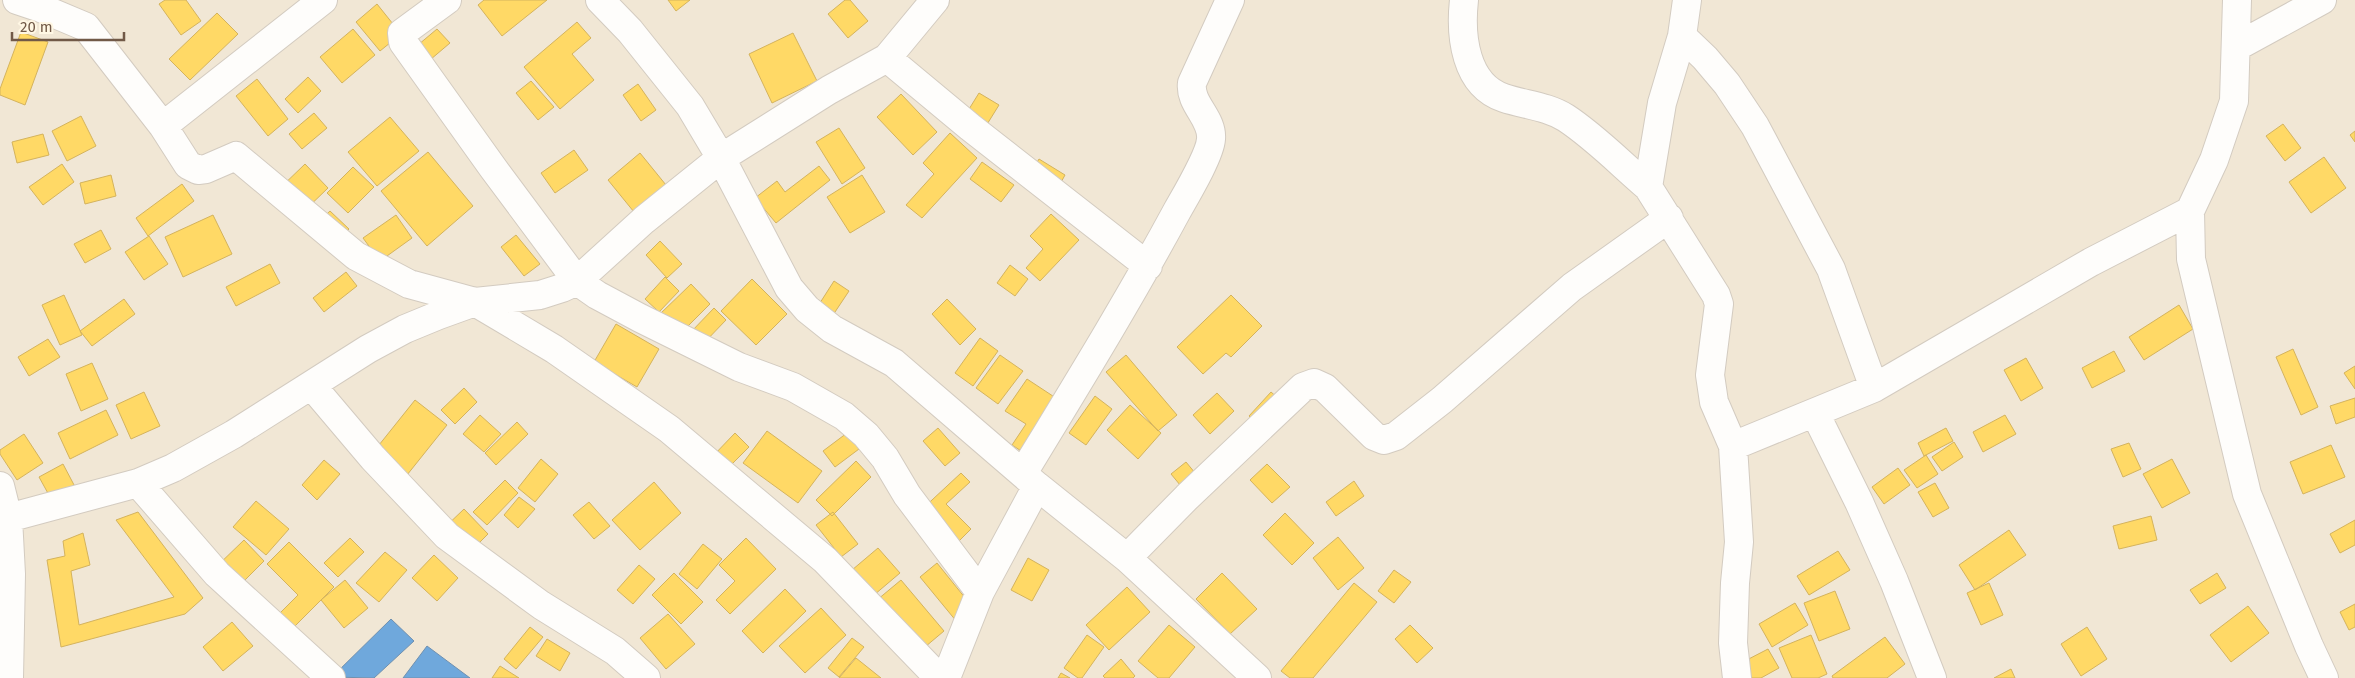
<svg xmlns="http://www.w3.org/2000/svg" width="2355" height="678" font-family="'Fira Sans',sans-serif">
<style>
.residential{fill:#f1e7d5}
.homes{fill:#ffd966;stroke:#d4b35d}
.schools{fill:#6fa8dc;stroke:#7090af}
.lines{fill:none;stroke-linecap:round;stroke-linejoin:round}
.street-casing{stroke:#d3cbc0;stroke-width:30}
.street{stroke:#fefdfb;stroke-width:28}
</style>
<rect width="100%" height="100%" fill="#f5f0e5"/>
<path class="residential" d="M0,0H2355V678H0Z"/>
<path class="homes" d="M165,0H186L201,21L181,35L159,4Z
M484,0H547L502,36L478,5Z
M668,0H690L676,11Z
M845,0H850L868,21L848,38L828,14Z
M377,4L401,34L380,51L356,22Z
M217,13L238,34L190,80L169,59Z
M577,22L591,38L572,54L594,80L560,109L524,67Z
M353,29L375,55L342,83L320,57Z
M437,29L450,43L424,65L412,50Z
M21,32L48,42L25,105L0,95V89Z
M793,33L817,81L772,103L749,54Z
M308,77L321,91L298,113L285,99Z
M257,79L288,119L268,136L236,96Z
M531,81L554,107L538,120L516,93Z
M638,84L656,110L641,121L623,95Z
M979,93L999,105L981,134L961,122Z
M901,94L937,132L913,155L877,117Z
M314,113L327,128L302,149L289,134Z
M81,116L96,146L67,161L52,131Z
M390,117L419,151L377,186L348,152Z
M2283,124L2301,148L2285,161L2266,136Z
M839,128L865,168L842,184L816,142Z
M2355,131V142L2350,135Z
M950,133L977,158L922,218L906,205L934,174L923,163Z
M43,134L49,155L17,163L12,142Z
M574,150L588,170L555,193L541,173Z
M428,152L473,206L427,246L381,191Z
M640,153L666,185L634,212L608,180Z
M2324,157L2346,188L2311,213L2289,182Z
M1039,159L1065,175L1054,195L1027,179Z
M982,162L1014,185L1001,202L970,179Z
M62,164L74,182L43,205L29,187Z
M305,164L328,188L300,215L277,191Z
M819,166L830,180L776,223L755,198L777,181L785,192Z
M353,167L374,187L348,213L327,193Z
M111,175L116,196L85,204L80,183Z
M862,175L885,212L850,233L827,197Z
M182,184L194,201L148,236L136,218Z
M330,211L349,229L334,244L315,225Z
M1051,214L1079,240L1040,281L1026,268L1043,249L1030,236Z
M213,215L232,254L183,277L165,237Z
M396,215L412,238L380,261L363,238Z
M101,230L111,249L85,263L74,244Z
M516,235L540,264L524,276L501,247Z
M149,236L168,264L144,280L125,252Z
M660,241L682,264L667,278L646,255Z
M270,264L280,283L236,306L226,287Z
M1010,265L1028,279L1015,296L997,283Z
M346,272L357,286L324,312L313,298Z
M665,277L679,291L659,312L645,299Z
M752,279L787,314L756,345L721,311Z
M834,281L849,291L833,315L818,306Z
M691,284L710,304L680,334L660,314Z
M64,295L82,335L60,345L42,305Z
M1231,295L1262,326L1231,357L1226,353L1203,374L1177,347Z
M124,299L135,314L92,346L80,331Z
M947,299L976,329L960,345L932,314Z
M2179,305L2193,329L2144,360L2129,337Z
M714,308L726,320L702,345L690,333Z
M616,324L659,349L637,387L594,362Z
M980,338L998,351L973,386L955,373Z
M48,339L60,357L29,376L18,357Z
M2293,349L2318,407L2301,415L2276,357Z
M2114,351L2125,371L2092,388L2082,368Z
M1000,355L1023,371L998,404L976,388Z
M1126,355L1177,415L1158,431L1106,372Z
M2026,358L2043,388L2021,401L2004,370Z
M92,363L108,399L81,411L66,374Z
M2355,366V389L2344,373Z
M1027,379L1065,404L1029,456L1012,445L1026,424L1005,411Z
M464,388L477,402L455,424L441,410Z
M144,392L160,426L131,439L116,405Z
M1271,392L1287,406L1265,430L1249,416Z
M1217,393L1234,411L1210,434L1193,415Z
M1095,396L1112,409L1086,445L1069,433Z
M2355,398V417L2336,424L2330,406Z
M415,400L447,425L407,475L375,450Z
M1130,405L1161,433L1138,459L1107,430Z
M106,410L118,435L70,459L58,433Z
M480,415L501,434L484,452L463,434Z
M2005,415L2016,434L1983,452L1973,432Z
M517,422L528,434L496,465L485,453Z
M938,428L960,453L945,466L923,441Z
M1946,428L1953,441L1924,456L1918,443Z
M851,430L863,446L835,467L823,451Z
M767,431L822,471L798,503L743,463Z
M735,433L749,447L725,471L712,457Z
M24,434L43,463L17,480L0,454V450Z
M1954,442L1963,457L1942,471L1932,457Z
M2129,443L2141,469L2123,477L2111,449Z
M2331,445L2345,477L2303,494L2290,462Z
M1926,455L1938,474L1917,488L1904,470Z
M541,459L558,474L535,502L518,488Z
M2172,459L2190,493L2162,508L2143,474Z
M324,460L340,474L317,500L302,485Z
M856,461L871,477L832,516L816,500Z
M1186,462L1205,485L1190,497L1171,474Z
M63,464L83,502L60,515L39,477Z
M1267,464L1290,487L1272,503L1250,480Z
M1898,468L1910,485L1884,504L1872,487Z
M961,473L970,482L946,504L971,529L952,548L918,513Z
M505,480L518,493L487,525L473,512Z
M1354,481L1364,496L1336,516L1326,502Z
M654,482L681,513L640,550L612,520Z
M1935,483L1949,508L1933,517L1918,492Z
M519,497L535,509L518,528L504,515Z
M256,501L289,529L266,555L233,527Z
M589,502L610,526L594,539L573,515Z
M464,509L488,534L466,556L441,531Z
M138,512L203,598L185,614L61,647L47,560L65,556L63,541L83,533L90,565L71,571L79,625L174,597L116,520Z
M833,512L858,544L841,557L816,525Z
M1285,513L1314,543L1292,565L1263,535Z
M2151,516L2157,540L2119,549L2113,526Z
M2355,520V545L2340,553L2330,534Z
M2009,530L2026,555L1975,590L1959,565Z
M1338,537L1364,568L1338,590L1313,558Z
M350,538L364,552L338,577L324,563Z
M746,538L776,569L730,614L716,600L735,581L719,565Z
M244,540L264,561L235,590L214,569Z
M289,542L334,587L288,633L274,619L298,595L267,564Z
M703,544L722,559L697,589L679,574Z
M878,548L900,573L874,595L852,570Z
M1838,551L1850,570L1809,595L1797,576Z
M385,552L407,570L379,602L356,583Z
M434,555L458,578L437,601L412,578Z
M1028,558L1049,570L1032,601L1011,590Z
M937,563L974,609L957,622L920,577Z
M639,565L655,579L633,604L617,590Z
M1394,570L1411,582L1394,603L1378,591Z
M674,573L703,602L681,624L652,595Z
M1222,573L1257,609L1230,634L1196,599Z
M2217,573L2226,588L2200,604L2190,590Z
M345,580L368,608L344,628L321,600Z
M901,580L944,631L919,652L877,600Z
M1354,583L1377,602L1313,678H1290L1281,671Z
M1989,583L2003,615L1981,625L1967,593Z
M1127,587L1150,612L1109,650L1086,625Z
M785,589L806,611L763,653L742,631Z
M1835,591L1850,629L1819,641L1804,603Z
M1795,603L1808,625L1772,647L1759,624Z
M2355,604V627L2349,630L2340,612Z
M2248,606L2269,633L2231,662L2210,635Z
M821,608L846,635L805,673L779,646Z
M668,614L695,644L666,669L640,638Z
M232,622L253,646L223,671L203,647Z
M1169,625L1195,647L1169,678H1158L1138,661Z
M1410,625L1433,648L1417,663L1395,639Z
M530,627L543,637L516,669L504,659Z
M2087,627L2107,659L2081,676L2061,644Z
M1087,635L1104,647L1082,678H1078L1064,668Z
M1811,635L1827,674L1818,678H1792L1779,648Z
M1885,637L1905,664L1887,678H1833L1832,676Z
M852,638L864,647L839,677L828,668Z
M547,639L570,653L560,671L536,656Z
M1768,649L1779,668L1761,678H1747L1739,664Z
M856,658L881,678H839Z
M1121,659L1135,676L1133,678H1105L1103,676Z
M500,666L519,678H492Z
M2011,669L2015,678H1994Z
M1061,673L1070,678H1058Z"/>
<path class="schools" d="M391,619L414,641L374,678L332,677Z
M427,646L470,678H403Z"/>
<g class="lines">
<g class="street-casing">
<path id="street" d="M17,0L41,8L86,27L163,126L188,165L198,170L206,169L236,156L356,256L409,284L475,302L554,349L669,429L825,560L939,678
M447,0L402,33L403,42L493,168L577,281L597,295L640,318L739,367L793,387L844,416L866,435L885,458L907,495L980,592
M600,0L630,31L690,106L721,158L789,288L807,309L832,329L894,363L1037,486L1127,558L1257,678
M1464,0C1460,36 1465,85 1504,98C1525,105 1547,106 1566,118C1595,137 1621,164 1648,187
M1687,0L1682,36L1662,103L1648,187L1716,295L1719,304L1710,375L1714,402L1733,446L1739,542L1735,583L1733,643L1737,678
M1682,36L1705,58L1727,84L1755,126L1831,269L1874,388
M2236,47L2322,0
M887,58L970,127L1148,266
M163,126L323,0
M2190,211L2191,259L2247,494L2309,646L2324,678
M312,386L373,458L447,536L541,605L615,651L646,678
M1815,413L1859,502L1894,581L1932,678
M1733,446L1874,388L2091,262L2190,211L2214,160L2234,101L2237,0
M1023,473C1076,386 1129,300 1177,211C1186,195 1210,155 1211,139C1213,118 1189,104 1192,83L1230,0
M138,483L217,574L331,678
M0,486L8,518L11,574L9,678
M0,518H8L138,483L173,468L234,434L368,349L405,329L439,315L475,302L540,295L562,288L577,281L644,220L721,158L829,90L887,58L935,0
M1127,558L1187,497L1303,387L1314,383L1325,388L1374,436L1384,440L1396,436L1442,400L1572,287L1669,218
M946,678L980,592L1037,486"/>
</g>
<use href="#street" class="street"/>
</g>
<path d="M12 32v8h112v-8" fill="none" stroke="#715947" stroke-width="2.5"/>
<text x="20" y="32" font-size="15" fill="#715947" stroke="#fff7e4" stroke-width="4" paint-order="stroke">20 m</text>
</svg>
